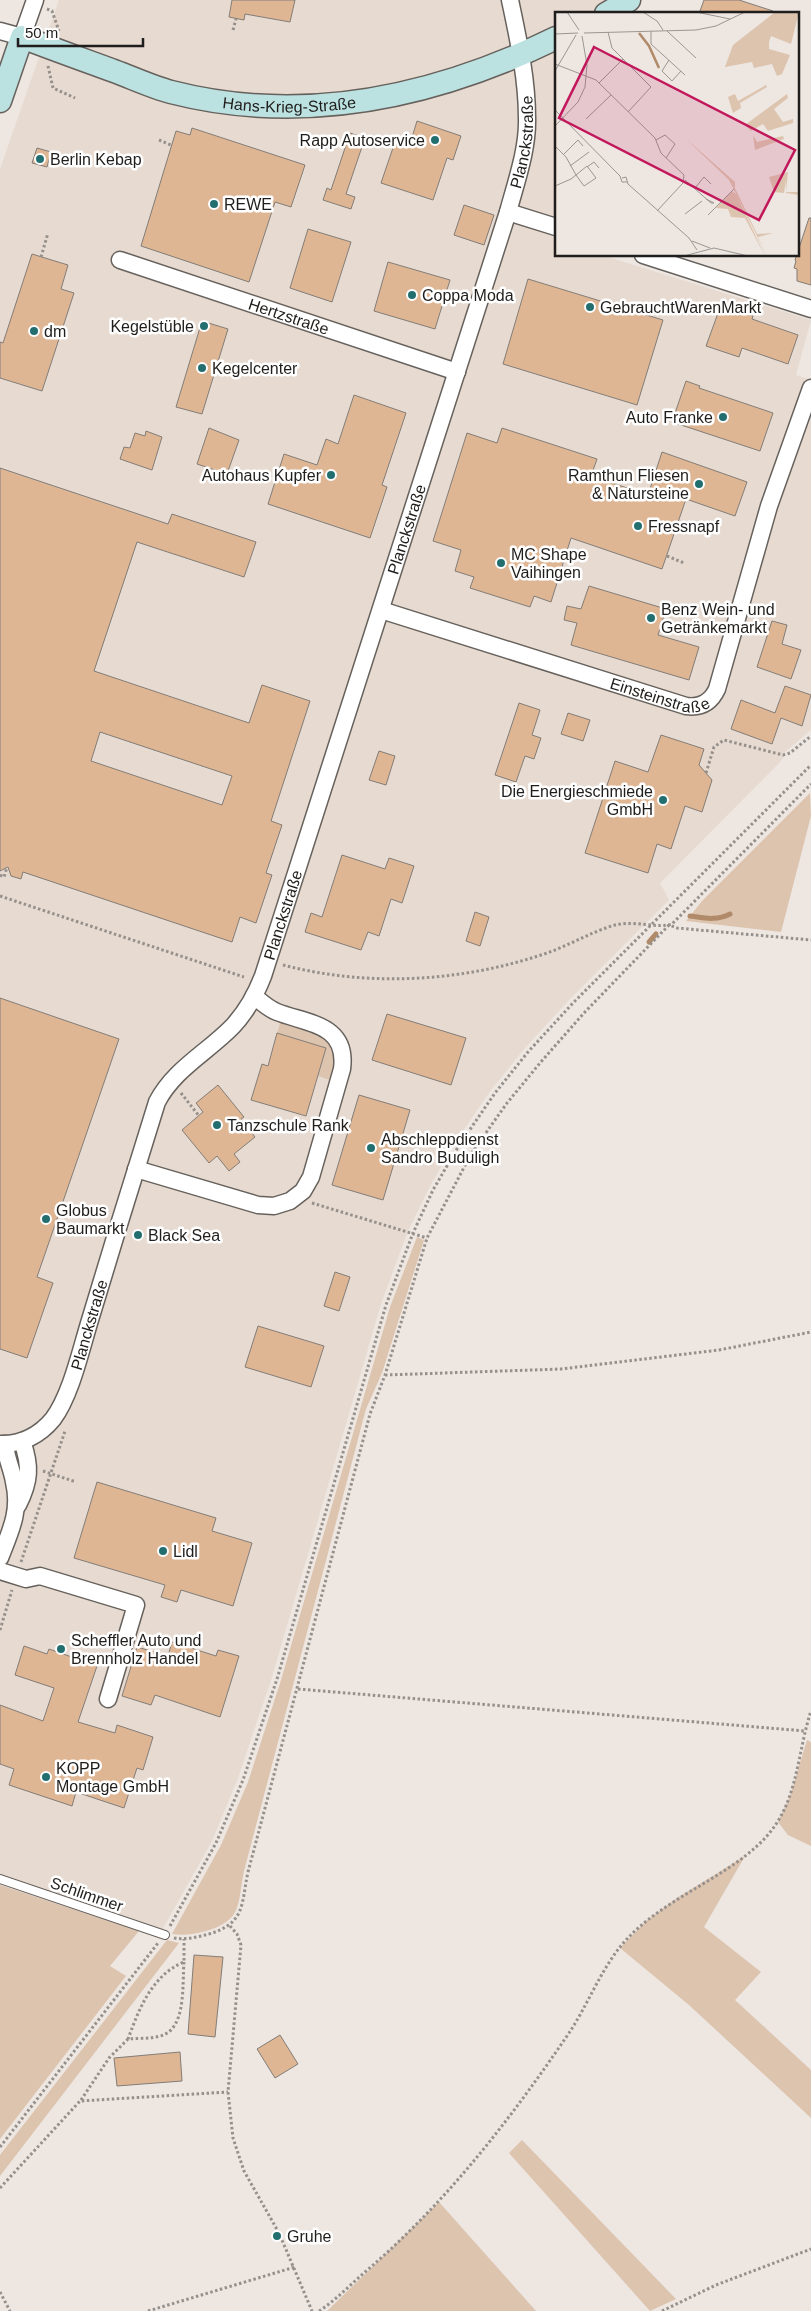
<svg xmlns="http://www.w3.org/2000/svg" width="811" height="2311" font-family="Arial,sans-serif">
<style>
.built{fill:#e7dad0}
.green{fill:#ddc4af}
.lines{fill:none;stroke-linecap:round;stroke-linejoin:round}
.stream{stroke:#b08a69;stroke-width:5}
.building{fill:#dfb694;stroke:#827d78;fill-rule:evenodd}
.lane-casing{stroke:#66615c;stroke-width:10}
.street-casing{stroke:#66615c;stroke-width:19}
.secondary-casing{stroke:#66615c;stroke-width:25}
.path{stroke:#95908c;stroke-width:3;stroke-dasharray:2.5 2.5;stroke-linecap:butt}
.lane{stroke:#fff;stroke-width:8}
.street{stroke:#fff;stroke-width:16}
.secondary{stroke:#bce1e1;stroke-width:22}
.poi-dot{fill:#236e6f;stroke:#fff;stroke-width:2}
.labels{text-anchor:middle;stroke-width:5;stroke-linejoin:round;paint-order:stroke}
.street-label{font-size:16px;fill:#201e1c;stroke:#fff}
.poi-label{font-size:16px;fill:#201e1c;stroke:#fff;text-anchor:start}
.inset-river{fill:none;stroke:#b08a69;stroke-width:2.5}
.inset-road{fill:none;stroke:#9b9692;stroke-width:1}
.view{fill:#c2185b;fill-opacity:0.15;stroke:#c2185b;stroke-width:2.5}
.inset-edge{fill:none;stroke:#201e1c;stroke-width:2.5}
</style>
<rect width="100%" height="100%" fill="#ede6e1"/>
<path class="built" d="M59,0H639L635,14H556V255H608V257L811,320L796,375L811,380V730L786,751L781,761L660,883L669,900L570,999L524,1049L491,1090L454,1144L429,1188L408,1231L381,1304L272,1677L238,1778L212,1841L162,1930L0,1875V169Z"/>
<path class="green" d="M810,793L811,816L781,932L686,921L702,901Z
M281,1020L323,1034L336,1052L333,1081L318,1076L326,1048L277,1033Z
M417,1237L424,1240L382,1373L366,1409L244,1871C237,1905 243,1920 206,1931C194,1934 184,1936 172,1934L221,1845L248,1782L281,1680L390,1307Z
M807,1740L811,1742V1846L788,1835L778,1822L790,1796Z
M745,1856L704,1927L761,1972L735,2000L811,2070V2118L689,2005L620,1948L646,1921L677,1898Z
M0,1885L139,1931L110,1966L126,1976L0,2139Z
M167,1940L179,1943L0,2176V2155Z
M522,2140L676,2299L650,2311L509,2153Z
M439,2202L536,2311H327Z"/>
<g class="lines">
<path class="stream" d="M690,916C705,918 716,921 730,914
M649,942L656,934"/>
</g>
<path class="building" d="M232,0H295L290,22L245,14L244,20L229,17Z
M704,0H739L773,11V14H708L700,11Z
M417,121L461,136L453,160L447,158L433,200L381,183L396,139L410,144Z
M192,128L305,165L291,207L275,202L249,282L141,246L176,131L190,135Z
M350,133L365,138L346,194L355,197L351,209L323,200L327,188L331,190Z
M37,148L51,152L47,167L32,163Z
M464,205L494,215L484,245L454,235Z
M809,218H811V285L797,281V269L794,268L796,261L795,260Z
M308,229L351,242L332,302L290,288Z
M32,254L68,265L61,289L74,293L42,391L0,378V342L3,343Z
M388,262L450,280L435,329L374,311Z
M528,279L663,320L637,405L503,364Z
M721,305L753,316L752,319L798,335L788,364L742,348L739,357L706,346Z
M202,321L228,329L202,414L176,407Z
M686,381L700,386L699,388L773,413L760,451L672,422Z
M354,395L406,413L382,485L387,487L370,538L268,504L284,454L317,465L326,439L338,444Z
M209,428L239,440L227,474L197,464Z
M502,428L597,459L591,476L648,495L662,452L747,482L735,516L686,499L662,569L571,538L551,602L534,596L530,607L470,588L474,577L455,571L461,550L433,541L467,433L497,443Z
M146,431L162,437L152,470L120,459L124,447L130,448L135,433L145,436Z
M0,468L168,524L172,514L256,542L244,577L137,542L94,671L249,723L262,685L310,701L271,821L282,825L266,873L272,875L256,923L240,917L232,942L23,872L21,879L11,876L8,867L0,871ZM100,732L232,776L222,805L91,761Z
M589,586L666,609L658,635L699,647L689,680L571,645L577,623L564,620L567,606L581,609Z
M772,621L787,625L782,644L801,650L791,679L757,667Z
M785,686L811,695L802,726L781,718L772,744L731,729L741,700L775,713Z
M519,703L540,710L532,735L541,738L534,759L525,756L516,782L495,775Z
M568,713L590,720L583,741L561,734Z
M661,735L704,749L699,765L712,780L702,812L685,806L671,849L657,844L648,873L585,853L615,761L648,772Z
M379,751L395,756L386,785L369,780Z
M342,855L385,869L389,858L414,866L402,903L391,899L379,936L368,932L361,950L305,932L311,913L322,917Z
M475,912L489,917L480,946L466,941Z
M0,998L119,1039L37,1277L53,1283L27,1358L0,1349Z
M387,1014L466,1038L451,1085L372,1060Z
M277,1033L326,1048L306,1116L251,1100L262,1064L268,1066Z
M218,1085L244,1117L241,1119L255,1137L234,1154L240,1162L229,1171L217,1156L209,1163L182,1130L203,1112L196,1103Z
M359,1095L410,1110L383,1200L332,1185Z
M335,1272L350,1277L339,1311L324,1306Z
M258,1326L324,1346L311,1387L245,1367Z
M97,1482L216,1518L212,1531L252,1543L233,1606L181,1590L177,1602L161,1597L165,1585L74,1558Z
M172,1642L216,1656L218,1650L239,1656L220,1717L155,1695L151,1705L122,1696L137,1647L168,1656Z
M24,1646L47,1654L49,1649L97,1666L78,1722L115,1733L117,1725L153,1737L143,1770L137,1768L124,1808L76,1792L72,1806L9,1785L14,1769L0,1764V1705L43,1721L54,1688L15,1675Z
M194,1955L223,1957L215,2037L188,2034Z
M280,2035L298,2064L275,2078L257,2049Z
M180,2052L182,2081L117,2086L114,2058Z"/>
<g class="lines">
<g class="lane-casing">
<path id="lane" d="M0,1879L165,1935"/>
</g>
<g class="street-casing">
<g id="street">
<path d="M0,31L22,37L35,0"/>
<path d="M508,212L556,227"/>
<path d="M643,255L811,309"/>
<path id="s1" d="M120,260L457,372"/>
<path id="s2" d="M381,610L686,706C701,708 711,702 717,689L769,506L811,388"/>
<path d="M136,1169L258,1205L274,1206L290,1201L303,1191L311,1177L342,1069C348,1024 308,1024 277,1012C269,1009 261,1002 254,996"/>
<path id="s3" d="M0,1444C21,1445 40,1435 53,1419C71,1395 81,1349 90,1320C112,1247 134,1175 157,1102C174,1069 208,1052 233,1026C247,1011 256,994 263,976L508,212C516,182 528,149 527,118C527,78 518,38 510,0"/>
<path d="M18,1505C30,1481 31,1466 22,1441"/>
<path d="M0,1558C10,1532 21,1511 14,1482C12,1469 6,1458 5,1444"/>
<path d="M0,1571L26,1579L40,1576L136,1605L108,1699"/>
</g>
</g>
<g class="secondary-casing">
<g id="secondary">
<path d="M606,14L629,0"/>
<path id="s4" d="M0,101L22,37C53,49 84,60 114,71C133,78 152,87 171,92C304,126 435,97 556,38"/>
</g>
</g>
<path class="path" d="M47,9L52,11L59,31
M233,30L236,19
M48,66L53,88L75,98
M159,140L171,145
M41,257L48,233
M667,556L684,563
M661,624L674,627
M706,773L714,747L724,740L783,755L790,753L811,736
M0,875L4,877L7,867
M0,896L244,977
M283,965C367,987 459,982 541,955C567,947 590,932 615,925C635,920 656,929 672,924L811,784
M181,1093L199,1116
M312,1203L427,1238
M385,1375L561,1369L719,1350L811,1332
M43,1471L76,1482
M21,1562L65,1431
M0,1630L12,1590
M298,1689L805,1731
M170,1926L216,1843L243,1780L277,1679L386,1305L413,1233L433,1190L458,1147L495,1093L528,1052L573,1003L811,765
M230,1926L237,1934L241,1945L228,2092L233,2138L244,2171L279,2233L312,2311
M174,1938C186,1940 198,1937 209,1934C246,1923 241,1904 248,1872L370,1414L385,1375L427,1238L471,1154L507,1103L540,1063L584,1013L669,925L677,928L811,940
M184,1962C182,1983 187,2030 160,2036C150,2039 138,2038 128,2039C139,2009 152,1975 184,1962V1939
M81,2100L109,2058L128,2039
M0,2147L158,1943
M0,2188L80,2101L228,2092
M0,2292L10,2311
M148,2311L295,2267
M319,2311C336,2300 350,2285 365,2272C445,2204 510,2120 569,2033C587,2006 600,1972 620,1947C662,1894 746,1874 778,1821C798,1789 799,1747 811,1711
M662,2311L716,2285L811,2249"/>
<use href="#lane" class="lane"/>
<use href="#street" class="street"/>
<use href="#secondary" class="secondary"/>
</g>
<g class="poi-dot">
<circle cx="435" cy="140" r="5"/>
<circle cx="40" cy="159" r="5"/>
<circle cx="214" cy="204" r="5"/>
<circle cx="412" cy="295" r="5"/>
<circle cx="590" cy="307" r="5"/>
<circle cx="204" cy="326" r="5"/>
<circle cx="34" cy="331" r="5"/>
<circle cx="202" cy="368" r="5"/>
<circle cx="723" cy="417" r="5"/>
<circle cx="331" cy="475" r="5"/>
<circle cx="699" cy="484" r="5"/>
<circle cx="638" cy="526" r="5"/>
<circle cx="501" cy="563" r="5"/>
<circle cx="651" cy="618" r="5"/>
<circle cx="663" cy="800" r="5"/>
<circle cx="217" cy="1125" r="5"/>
<circle cx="371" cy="1148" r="5"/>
<circle cx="46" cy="1219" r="5"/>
<circle cx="138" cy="1235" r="5"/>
<circle cx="163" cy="1551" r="5"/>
<circle cx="61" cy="1649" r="5"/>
<circle cx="46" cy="1777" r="5"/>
<circle cx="277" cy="2236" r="5"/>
</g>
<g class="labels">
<g class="street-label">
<text dy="6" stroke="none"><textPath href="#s4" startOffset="346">Hans-Krieg-Straße</textPath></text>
<text dy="6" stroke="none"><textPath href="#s3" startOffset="1436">Planckstraße</textPath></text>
<text dy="6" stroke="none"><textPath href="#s1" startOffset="178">Hertzstraße</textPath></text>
<text dy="6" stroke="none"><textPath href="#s3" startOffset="1031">Planckstraße</textPath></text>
<text dy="6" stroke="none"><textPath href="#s2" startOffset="292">Einsteinstraße</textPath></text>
<text dy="6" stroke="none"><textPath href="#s3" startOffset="626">Planckstraße</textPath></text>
<text dy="6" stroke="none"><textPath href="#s3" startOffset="162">Planckstraße</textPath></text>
<text transform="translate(87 1894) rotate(19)" y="6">Schlimmer</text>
</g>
<g class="poi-label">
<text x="425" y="146" text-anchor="end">Rapp Autoservice</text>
<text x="50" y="165">Berlin Kebap</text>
<text x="224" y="210">REWE</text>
<text x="422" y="301">Coppa Moda</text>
<text x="600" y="313">GebrauchtWarenMarkt</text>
<text x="194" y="332" text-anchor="end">Kegelstüble</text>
<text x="44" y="337">dm</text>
<text x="212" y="374">Kegelcenter</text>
<text x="713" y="423" text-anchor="end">Auto Franke</text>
<text x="321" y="481" text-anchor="end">Autohaus Kupfer</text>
<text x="689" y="481" text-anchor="end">Ramthun Fliesen<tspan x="689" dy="18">&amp; Natursteine</tspan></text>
<text x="648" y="532">Fressnapf</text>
<text x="511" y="560">MC Shape<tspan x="511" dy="18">Vaihingen</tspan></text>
<text x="661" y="615">Benz Wein- und<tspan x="661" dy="18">Getränkemarkt</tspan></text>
<text x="653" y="797" text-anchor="end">Die Energieschmiede<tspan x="653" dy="18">GmbH</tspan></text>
<text x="227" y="1131">Tanzschule Rank</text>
<text x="381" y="1145">Abschleppdienst<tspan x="381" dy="18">Sandro Buduligh</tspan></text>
<text x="56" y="1216">Globus<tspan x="56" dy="18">Baumarkt</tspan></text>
<text x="148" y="1241">Black Sea</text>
<text x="173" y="1557">Lidl</text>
<text x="71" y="1646">Scheffler Auto und<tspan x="71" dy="18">Brennholz Handel</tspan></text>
<text x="56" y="1774">KOPP<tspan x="56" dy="18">Montage GmbH</tspan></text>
<text x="287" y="2242">Gruhe</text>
</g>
</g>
<g transform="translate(555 12)">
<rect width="244" height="244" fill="#ede6e1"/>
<path d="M220,0H244L236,32L216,24L214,30V37L235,43L227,62L222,64L217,52L199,56L197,50L170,55L178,33ZM211,73L212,75L185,91L186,96L178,101L173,85L180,82L183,89ZM232,82L233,86L219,97L228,110L238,107V111L213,119L208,112L196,119L190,113ZM198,123L202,130L228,124L229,127L200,138ZM129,125L180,170V176L202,222L218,221L203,225L212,244L174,168ZM233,160L231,180H244V183L231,181V168L229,181L219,180L214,165ZM177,179L181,182L210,244L190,206L176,205L173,197L161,196Z" fill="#ddc4af"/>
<path class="inset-river" d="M84,21L94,34L104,56"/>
<path class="inset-road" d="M12,0L24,18M88,0L102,9L108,18M141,0L175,7M96,19V32L130,63M112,19L141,46M53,20L57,36L96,75L73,100M29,21L141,18L161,14L190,0M0,22L23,21M114,48L107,59L117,69L126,59M0,52L41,68L100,126L106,141L129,163L128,171L102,199M0,59L21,23M44,71L68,47M0,98L65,164L67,170H72M31,107L56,83M0,114L23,90L30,75L32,53L27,24M101,128L110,123L120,132L111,146M0,134L11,145L21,163L29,174L41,166L32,154L21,163L16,167L0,174M9,142L23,128L28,134M15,154L34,140M32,155L39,150L44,156M67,166L71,165L73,172L134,226L142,238M130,168L156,191H159L151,187M140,176L149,165L156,172M130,202L147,189M153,203L179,177M137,229L155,236M129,244L159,236L193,244"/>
<path class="view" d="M39,35L240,138L204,208L4,106Z"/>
<rect width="244" height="244" class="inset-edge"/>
</g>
<path d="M18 38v8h125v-8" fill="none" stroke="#201e1c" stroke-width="2.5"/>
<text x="25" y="38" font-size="15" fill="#201e1c" stroke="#ffffff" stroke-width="4" paint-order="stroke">50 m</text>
</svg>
